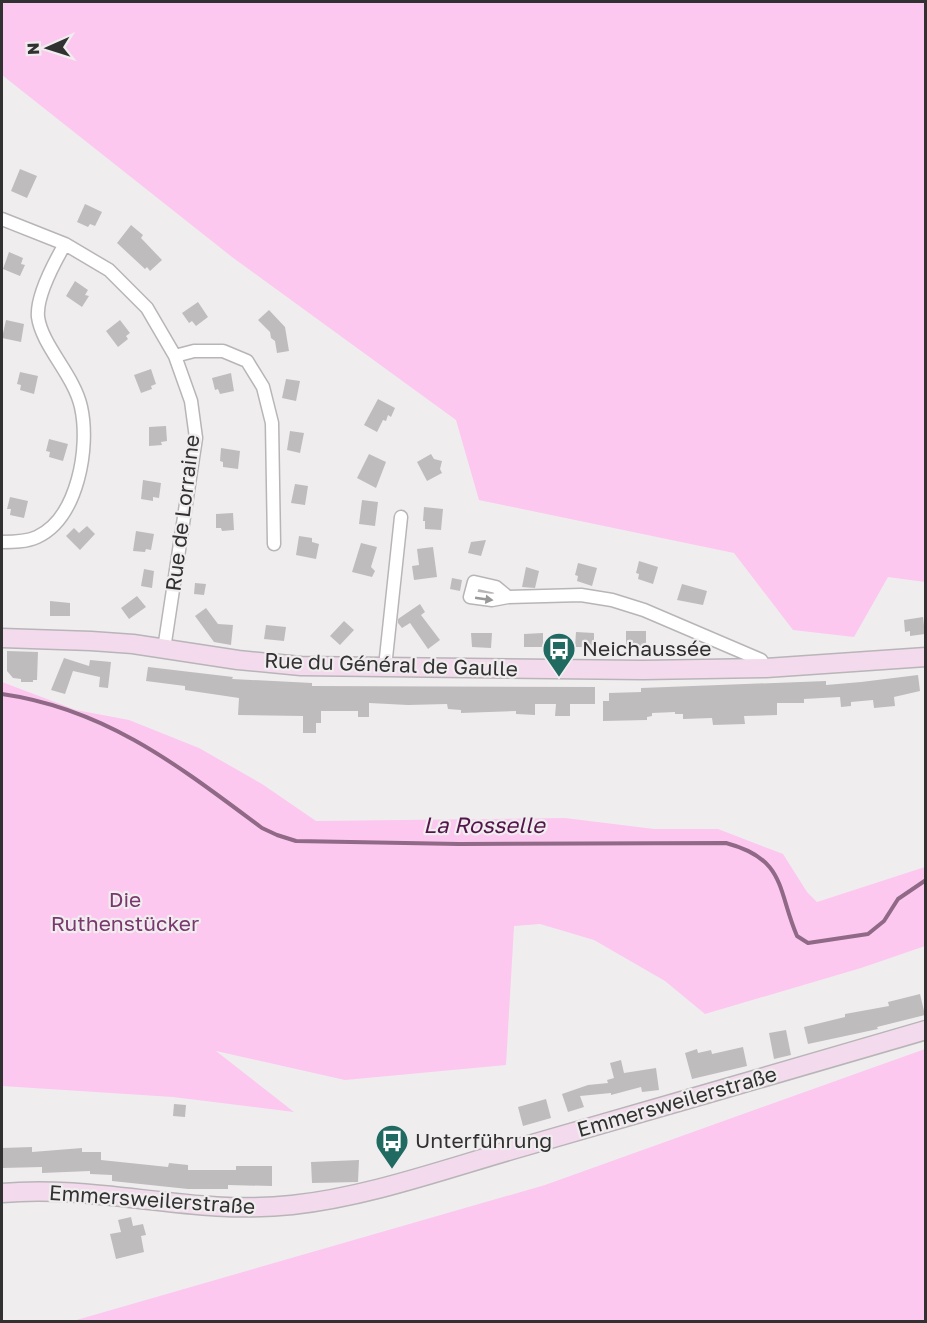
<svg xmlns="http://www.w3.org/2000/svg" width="927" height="1323" font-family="'Golos Text',sans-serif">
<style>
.green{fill:#fcc8ef}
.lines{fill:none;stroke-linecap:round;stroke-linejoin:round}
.stream{stroke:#8f6986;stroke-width:4}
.building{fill:#bfbcbe}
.minor-casing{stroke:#b8b5b7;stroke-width:15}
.secondary-casing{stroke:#b8b5b7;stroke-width:21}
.minor{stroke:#fff;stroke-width:12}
.secondary{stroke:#f3daed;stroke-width:18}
.oneway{fill:#989898}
.labels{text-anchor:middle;stroke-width:4.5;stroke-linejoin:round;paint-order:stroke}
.street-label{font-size:21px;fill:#323132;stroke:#f0edef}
.poi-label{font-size:21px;fill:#323132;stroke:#f0edef;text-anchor:start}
.park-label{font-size:21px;fill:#7a386e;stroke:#f0edef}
.water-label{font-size:22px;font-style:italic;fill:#55154b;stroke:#f0edef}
</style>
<rect width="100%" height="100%" fill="#f0edef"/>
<path class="green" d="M2,2H925V582L888,577L854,637L793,630L734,553L479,500L456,420L232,257L2,75Z
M2,682L76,710L129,720L199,748L262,784L316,821L565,818L654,829H718L783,854L807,892L817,902L925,867V946L861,968L705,1014L665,981L594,940L540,924L514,926L506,1065L345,1080L216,1051L294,1112L173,1097L2,1086Z
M925,1049V1321H73L545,1185Z"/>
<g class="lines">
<path class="stream" d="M2,694C107,709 180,767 262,828L277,835L296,841L459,844L726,843C786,859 777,889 797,936L808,943L868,934L884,921L898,899L926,880"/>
</g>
<path class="building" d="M20,169L37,176L27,198L11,191Z
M85,204L102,212L95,226L90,224L88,227L77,222Z
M131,225L143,235L141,238L162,260L150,271L147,267L145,269L117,243Z
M9,252L23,258L21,264L25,265L20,276L3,269Z
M75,281L88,290L85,295L89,296L82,307L66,296Z
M198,302L208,317L196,326L192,321L189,323L182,313Z
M269,310L285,327L289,351L277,353L275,341L271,338L270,332L258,320Z
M6,320L24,324L21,342L2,338Z
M120,320L130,333L126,336L128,339L118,347L106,331Z
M151,369L156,384L151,386L152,389L141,393L134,375Z
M20,372L38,376L34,394L20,390L21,385L17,384Z
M231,373L234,391L220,394L218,389L215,390L212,378Z
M286,379L300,381L296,401L282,398Z
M378,399L395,408L391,417L388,415L386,421L383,420L377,432L364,425Z
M166,426L167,441L161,442L162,445L149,446V427Z
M290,431L304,433L300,453L287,450Z
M49,439L68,444L63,461L49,457L50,452L46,451Z
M221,448L240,451L238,469L223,467V462L220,461Z
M369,454L386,462L376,488L357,478Z
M431,454L434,459L442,461L440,469L442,473L427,481L417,462Z
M143,480L161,483L159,498L153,497V501L141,499Z
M295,484L308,486L305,505L291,503Z
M10,497L28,501L24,518L10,515L11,509H7Z
M362,500L378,502L375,526L359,524Z
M424,507L443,509L441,530L425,529V521H423Z
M233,513L234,530L222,531L221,528H216V514Z
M87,526L95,534L80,550L66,536L74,528L79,533Z
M136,531L154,534L151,550L146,549L145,552L133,551Z
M299,536L312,538V542L319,544L316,559L296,555Z
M486,540L481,556L468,553L471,542Z
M361,543L377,547L371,567L375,571L372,577L352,572Z
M433,547L437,577L414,580L412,566L419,565L417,549Z
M639,561L658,567L653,584L638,579L639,574L636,573Z
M578,563L597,568L592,586L577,581L578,576L575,575Z
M526,567L539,571L535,588L522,587Z
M144,569L154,571L152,588L141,586Z
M452,578L462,580L460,591L450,589Z
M195,583L206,584L204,595L194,594Z
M682,584L707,591L703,605L677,600Z
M137,596L146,607L129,619L121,608Z
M50,601L70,603V616H50Z
M420,604L425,612L421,615L440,640L428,649L410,623L402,628L398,623V619Z
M206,608L218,624L233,625L231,645L214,642L195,616Z
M923,617L925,634L910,636V631L905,632L904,620Z
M344,621L354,630L340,645L330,636Z
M266,625L286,627L284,641L264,639Z
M626,631H646V646H626Z
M576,632L594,633V647H575Z
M471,633H492L491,648L472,647Z
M543,633V647H524V634Z
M7,651L38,652L37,680H33V682H21V679L13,678L7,671Z
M64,658L89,666L90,660L111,662L108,688L99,687L100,677L73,671L65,694L51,690Z
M148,667L233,677L232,679L312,683V686L595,687V704H570V716H555L556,704H535V715L516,714V711L461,713V710L448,709L447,704L408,705L369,703V717H358V711H321V723H316V733H303V716L238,715L239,698L185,690V686L146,681Z
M918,675L920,691L894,697L895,706L874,708L873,700L851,702V706L841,707L840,697L804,699V703H777V715L744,716L745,724L713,725L712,718L683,719V714H675V712L652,713V716L647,717V720L603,721V701H609V693L641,692V688L826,681V685L861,682Z
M920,994L925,1015L877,1027L878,1029L808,1044L804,1027L845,1017V1014L889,1006L888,1002Z
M786,1030L791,1055L774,1059L769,1033Z
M743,1047L747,1066L692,1079L685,1053L697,1049L698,1053L711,1050L712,1054Z
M621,1060L624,1073L656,1068L659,1090L642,1092L641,1087L611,1095V1093L580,1096L584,1107L568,1112L562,1094L588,1085L608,1083L607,1080L614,1078L610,1063Z
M546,1099L551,1118L523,1126L518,1107Z
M174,1104L186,1105L185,1117L173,1116Z
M32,1147V1152L82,1148V1152H101V1160L168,1167L169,1163L188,1165V1170H236V1166H272V1186L228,1185V1189H188L112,1181V1175L90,1174V1171L42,1173V1167L2,1168V1148Z
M359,1160L358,1182L312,1183L311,1162Z
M131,1217L133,1226L143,1224L146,1235L141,1236L144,1252L116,1259L110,1234L121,1232L118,1220Z"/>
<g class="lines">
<g class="minor-casing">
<path id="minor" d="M2,219L65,244L109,270L147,308L175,356L191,401L196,438L164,649
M175,356L194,351H223L247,361L263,387L272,423L274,544
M2,542C13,542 26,542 37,537C78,518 90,447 81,407C74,375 42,346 38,317C36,296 54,263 65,244
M508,597L496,587L474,582L470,597L492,600L508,597L581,595L612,600L644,610L761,660L766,668
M385,667L401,517"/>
</g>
<g class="secondary-casing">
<path id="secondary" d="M2,638L91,641L133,644L238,660L301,666L643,670L766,668L926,657
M2,1193C98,1184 194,1216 292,1205C368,1197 448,1168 522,1147C657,1108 791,1070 926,1030"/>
</g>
<use href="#minor" class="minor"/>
<use href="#secondary" class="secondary"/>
</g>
<defs><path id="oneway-solid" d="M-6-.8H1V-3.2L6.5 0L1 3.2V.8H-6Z" transform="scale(1.5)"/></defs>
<use class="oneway" href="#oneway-solid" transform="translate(484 599) rotate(8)"/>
<defs>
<g id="bus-pin" transform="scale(1.725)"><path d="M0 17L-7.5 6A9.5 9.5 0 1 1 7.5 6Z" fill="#216a62" stroke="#f0edef"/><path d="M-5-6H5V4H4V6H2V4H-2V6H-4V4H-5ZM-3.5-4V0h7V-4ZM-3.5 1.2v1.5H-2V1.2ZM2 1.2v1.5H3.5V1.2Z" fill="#fff"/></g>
</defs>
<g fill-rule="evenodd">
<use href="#bus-pin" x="559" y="649"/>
<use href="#bus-pin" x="392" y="1141"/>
</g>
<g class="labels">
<g class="street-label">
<text transform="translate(183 513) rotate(-83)" y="7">Rue de Lorraine</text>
<text transform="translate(391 665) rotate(2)" y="7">Rue du Général de Gaulle</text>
<text transform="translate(677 1102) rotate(-16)" y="7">Emmersweilerstraße</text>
<text transform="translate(152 1200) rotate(4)" y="7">Emmersweilerstraße</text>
</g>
<g class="poi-label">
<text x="582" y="656">Neichaussée</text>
<text x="415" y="1148">Unterführung</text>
</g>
<g class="park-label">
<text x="125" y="907">Die<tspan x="125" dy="24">Ruthenstücker</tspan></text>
</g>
<g class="water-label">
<text x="484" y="833">La Rosselle</text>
</g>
</g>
<rect width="927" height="1323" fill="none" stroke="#323132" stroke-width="6"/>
<g transform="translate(48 48) rotate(267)" stroke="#f0edef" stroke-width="4.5" paint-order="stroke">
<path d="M0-4.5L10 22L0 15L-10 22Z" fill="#323132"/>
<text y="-9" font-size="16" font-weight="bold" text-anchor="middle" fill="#323132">N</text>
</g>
</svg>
